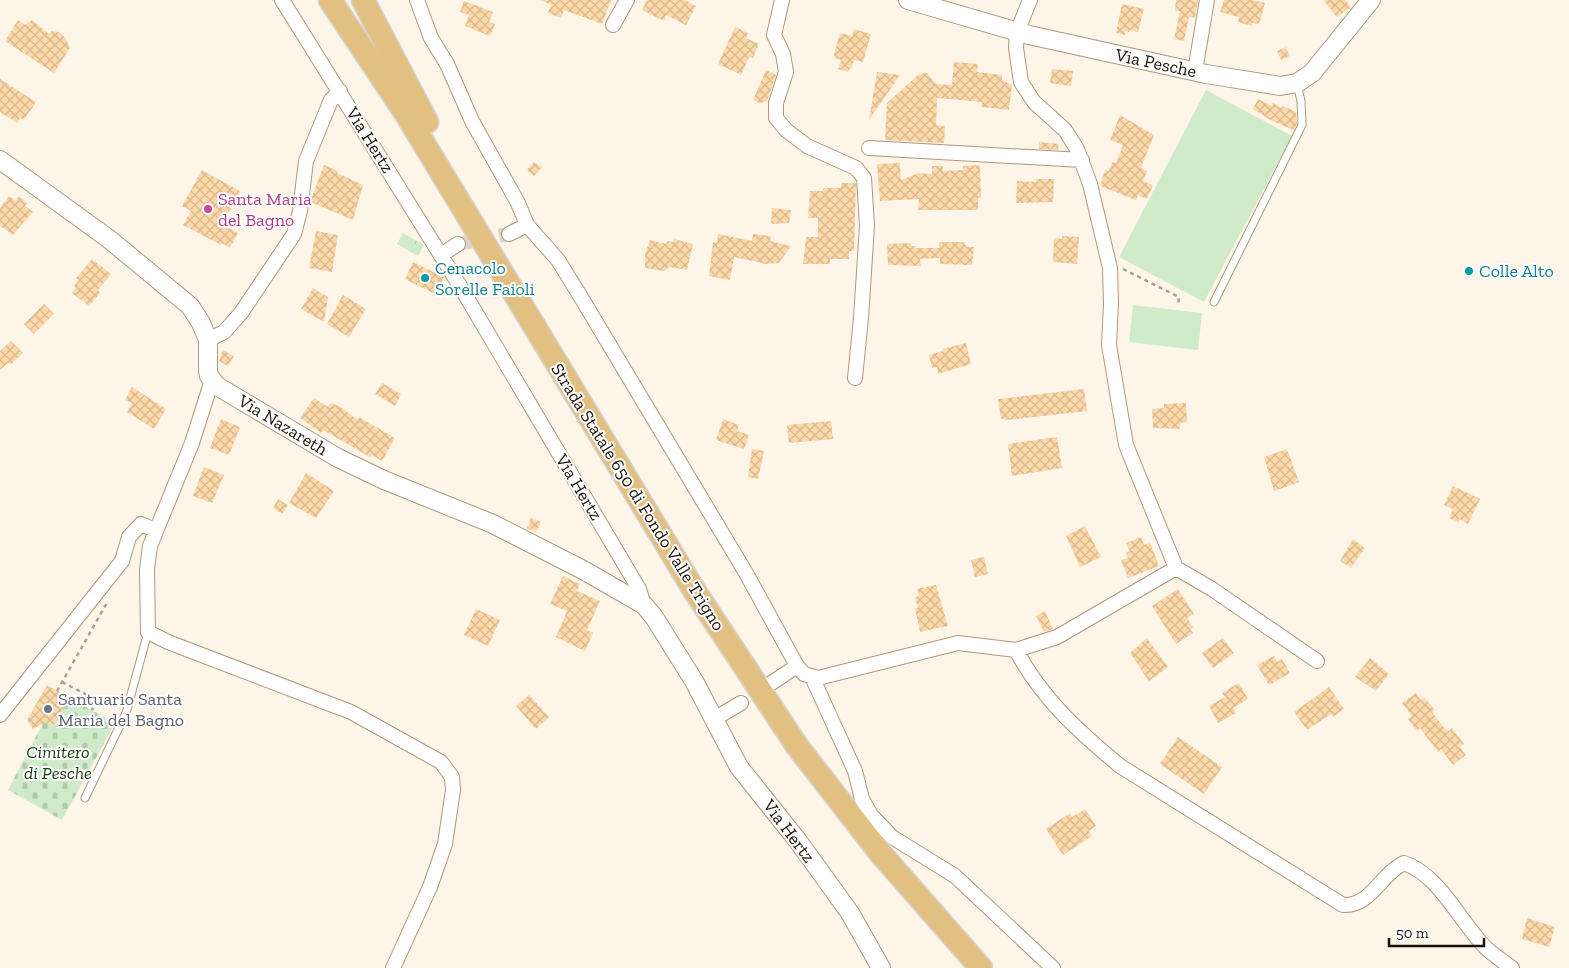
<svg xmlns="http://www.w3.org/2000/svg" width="1569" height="968" font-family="'Zilla Slab',serif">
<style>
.grass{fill:#cfebc9}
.cemetery{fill:url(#cemetery-stones)}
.park{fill:url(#park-crowns)}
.building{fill:url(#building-cross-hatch)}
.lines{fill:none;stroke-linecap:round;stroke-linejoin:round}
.minor-tunnel{stroke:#dcd3c7;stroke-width:14;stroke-dasharray:14 7;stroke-linecap:butt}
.service-casing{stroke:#ad987b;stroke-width:9}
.minor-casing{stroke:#ad987b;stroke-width:16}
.tertiary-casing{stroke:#ad987b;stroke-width:20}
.trunk-casing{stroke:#d5d4d2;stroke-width:25}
.path{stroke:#a8a094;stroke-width:2.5;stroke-dasharray:4 4;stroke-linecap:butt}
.service{stroke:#fff;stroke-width:7}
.minor{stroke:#fff;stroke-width:14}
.tertiary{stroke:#fff;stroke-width:18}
.trunk{stroke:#e2c082;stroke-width:22}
.hotel-dot{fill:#d1479c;stroke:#fff;stroke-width:2}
.culture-dot{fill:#0f9aa8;stroke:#fff;stroke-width:2}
.worship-dot{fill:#6b7280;stroke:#fff;stroke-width:2}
.labels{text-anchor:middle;stroke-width:4;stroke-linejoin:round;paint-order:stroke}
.street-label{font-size:18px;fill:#181106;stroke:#fff}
.hotel-label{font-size:18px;fill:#b23c85;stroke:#fff;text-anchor:start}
.culture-label{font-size:18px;fill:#0d838f;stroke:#fff;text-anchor:start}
.worship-label{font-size:18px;fill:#5b616d;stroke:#fff;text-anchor:start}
.park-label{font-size:18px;font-style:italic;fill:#153a0c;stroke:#fff}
</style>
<defs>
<pattern id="cemetery-stones" width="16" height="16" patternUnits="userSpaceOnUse" patternTransform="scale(1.25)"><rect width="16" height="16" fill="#cfebc9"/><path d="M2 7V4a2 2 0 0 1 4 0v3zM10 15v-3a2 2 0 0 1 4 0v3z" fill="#b1c8ab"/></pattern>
<pattern id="park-crowns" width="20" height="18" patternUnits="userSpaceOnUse" patternTransform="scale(1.25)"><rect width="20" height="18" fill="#cfebc9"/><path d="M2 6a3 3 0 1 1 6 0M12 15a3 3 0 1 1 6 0" fill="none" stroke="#b1c8ab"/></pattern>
<pattern id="building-cross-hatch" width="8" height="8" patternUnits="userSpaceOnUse" patternTransform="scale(1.25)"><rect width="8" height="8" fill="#fdd8a8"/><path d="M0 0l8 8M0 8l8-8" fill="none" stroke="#d8b88f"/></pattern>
</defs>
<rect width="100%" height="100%" fill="#fef5e9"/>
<path class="grass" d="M1206,90L1292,136L1204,302L1119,257Z
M1133,305L1202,313L1198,350L1129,342Z"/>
<path class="cemetery" d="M69,697L115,723L62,820L8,790L44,721Z"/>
<path class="park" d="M403,233L424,245L418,256L397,244Z"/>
<path class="building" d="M540,0H611L602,24L564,10L561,18L548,13L551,5Z
M647,0H685L696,6L686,25L666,15L664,21L642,10Z
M1176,0H1198L1195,18L1189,17L1184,41L1174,39L1180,11H1175Z
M1224,0H1252L1265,3L1259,24L1252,23V26L1238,22L1239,17L1220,12Z
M1323,0H1345L1351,7L1337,17Z
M464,1L493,12L489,22L495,24L490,36L465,26L469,15L460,12Z
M1122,4L1144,9L1138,32L1130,30L1129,32L1126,31L1125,35L1116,33Z
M18,20L25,25L32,20L49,34L51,31L59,32L65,37L70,48L54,73L5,41Z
M735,27L748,33L746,38L759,44L753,58L749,57L741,75L718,64Z
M854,29L871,34L863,62L854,60L852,67L847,72L838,69L841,60L835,58L834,54L840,33L852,36Z
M1286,47L1290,56L1281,60L1277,51Z
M954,62L978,64L977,72L1002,75V80L1012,85L1009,110L981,107L982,102L937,98L936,125L945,126L944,143L885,140L887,103L919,74L927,73L936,84L952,85Z
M1052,69L1073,71L1071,86L1050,83Z
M766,70L776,75L767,101L760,103L753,100Z
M877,72L900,75L869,120Z
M0,79L36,102L24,120L20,118L17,123L0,112Z
M1258,99L1272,106L1273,103L1282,108L1283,106L1296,112L1297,124L1294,130L1272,121L1253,109Z
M1120,115L1154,135L1141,168L1147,171L1143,181L1153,185L1147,199L1138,195L1136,200L1100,186L1105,170L1109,171L1112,162L1116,163L1123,145L1110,140Z
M1039,142L1059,144L1058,150L1039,149Z
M534,162L542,167L534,176L527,170Z
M900,163L901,180L919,173L932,174V166H943V171L963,170V166L980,165L981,198H978V210H918L919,199L880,201L877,164Z
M324,165L338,171L337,173L363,185L353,220L310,202Z
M202,170L240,191L222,224L238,233L230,248L222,243L221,245L183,225L191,211L182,206Z
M1036,179H1054L1053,202L1016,203L1017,181L1036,182Z
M841,183H856L854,251H849V259H830V264H803L806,237H818V218H808L810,191H823V188H841Z
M9,196L16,201L19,196L27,203L25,206L33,212L13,235L0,226V208Z
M772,208L791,210L789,223L771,224Z
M316,231L338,235L332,272L309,268Z
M718,234L752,241L753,234L771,236L770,241L791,246L779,263L766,264L734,257L730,280L709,276L713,242L717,243Z
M1062,236L1079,237L1077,264L1053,262L1054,238L1062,239Z
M674,239L693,244L687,270L669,267L664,271L645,268V254L650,240L666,244L667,241L673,242Z
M939,242H963L967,247H974L972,265L940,264V258L920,259L921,266L888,265L887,244L911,243V246H915L916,248H939Z
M92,259L111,274L98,290L100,293L89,306L72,293L76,288L74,286L79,280L76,278Z
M413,262L444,277L437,295L405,279Z
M313,288L328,297L324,322L301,309Z
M343,295L366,309L349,337L327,324Z
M44,304L54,314L34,334L24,324Z
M11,341L23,353L11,364L8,363L0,370V351Z
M966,343L971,364L938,374L937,367L932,368L929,355L943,351L942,349Z
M223,350L234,356L228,366L219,361Z
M382,383L401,394L395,406L375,394Z
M132,387L166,409L154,429L127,412L132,403L125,400Z
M1084,389L1087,411L1007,420L1001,419L998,399Z
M314,398L328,407L331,403L339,406L358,420L359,417L395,438L382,461L372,455L370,457L323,430L321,433L300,418Z
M1186,403L1187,422L1180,423V429L1153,428L1152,409L1164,408V404Z
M221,419L240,427L229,455L210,448Z
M723,419L739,425L737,431L749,435L744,449L716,440Z
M831,421L833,439L789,443L787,425Z
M1057,437L1062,468L1012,476L1008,444Z
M752,449L764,451L758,479L748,477Z
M1287,449L1299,482L1274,491L1264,457Z
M204,467L224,475L212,503L193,496Z
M306,473L334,491L316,518L289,503Z
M1453,486L1480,499L1468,524L1459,519L1458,522L1449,518L1453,509L1444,505Z
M278,499L288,505L282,514L273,508Z
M531,518L541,522L536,532L527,528Z
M1085,526L1101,557L1080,567L1066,536Z
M1141,537L1144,545L1150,543L1159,566L1128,578L1121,560L1128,558L1126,553L1130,551L1126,543Z
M1353,539L1365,548L1351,568L1340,561Z
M984,557L988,574L975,577L971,560Z
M563,576L580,584L577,591L600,601L587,630L593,633L585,651L556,637L567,611L550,604Z
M936,585L948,626L920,632L915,608H918L915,597L919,596L917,589Z
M1178,589L1194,614L1187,618L1193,627L1190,629L1193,633L1176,644L1152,606Z
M476,609L500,620L488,646L464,635Z
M1045,611L1053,629L1044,632L1036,616Z
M1147,638L1168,667L1149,681L1130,653Z
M1223,638L1234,653L1213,668L1202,653Z
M1274,656L1277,662L1282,659L1290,673L1269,685L1257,665Z
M1370,658L1389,674L1376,691L1355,677Z
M1239,683L1248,699L1233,708L1236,713L1218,723L1209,706L1225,697L1222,693Z
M47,685L69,697L53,726L46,722L33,729L27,720Z
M1329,687L1344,709L1333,717L1331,714L1307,730L1294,712Z
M1416,693L1421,700L1424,697L1435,710L1432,712L1445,729L1449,731L1452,728L1464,744L1460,747L1466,755L1453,765L1441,749L1438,752L1420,728L1417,731L1408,719L1412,716L1402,703Z
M529,695L549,717L536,729L516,706Z
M1178,737L1222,767L1204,794L1160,764Z
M1085,809L1096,826L1089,831L1092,836L1063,855L1046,829L1070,813L1072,817Z
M1527,918L1555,927L1549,947L1522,939Z"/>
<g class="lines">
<path class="minor-tunnel" d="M458,244L509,234"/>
<g class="service-casing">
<path id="service" d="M1214,302L1302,125L1301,101L1297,84
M85,798L126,713L148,632"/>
</g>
<g class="minor-casing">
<path id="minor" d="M282,0L460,286L639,589L644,605
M417,0L431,38L447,64L472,121L518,203L527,225L558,260L579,294L746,573L797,666
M782,0L774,35L783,54L786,72L776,103V118L786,130L807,146L856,168L864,178L867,226L861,318L855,378
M613,25L627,0
M1195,71L1207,0
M869,148L1082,160
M509,234L527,225
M441,255L458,244
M208,340L224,332L241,313L294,234L300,211L306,161L331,100L340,91
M212,380L192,443L150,546L147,569L148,632L168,642L351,712L441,762L452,777L453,790L445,844L430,887L393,968
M1176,568L1212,589L1317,661
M1016,650C1042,699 1078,731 1120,766L1343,905C1372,906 1379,875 1404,863C1440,875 1461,924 1487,949C1495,956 1504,962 1512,968
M812,677L855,771L862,799L871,815L892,837L955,876L1053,968
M767,686L797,666L804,674L818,678L958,643L1016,650L1057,637L1176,568L1126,445L1109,345L1111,304L1110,268L1090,184L1077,149L1065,130L1034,102L1021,82L1016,48L1017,32L1030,0
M0,715L122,561L129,537L141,524L155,530
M714,719L741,703"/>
</g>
<g class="tertiary-casing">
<path id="tertiary" d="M908,0L1029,35L1206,74L1280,86L1297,83L1312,73L1371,0
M0,160L109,239L190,306L201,323L208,340V371L209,376L217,386L338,458L384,480L493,524L585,571L644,605L654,617L694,681L739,767L798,841L850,913L881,968"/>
</g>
<g class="trunk-casing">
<path id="trunk" d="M330,0L406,114L694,590L797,746L881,854L981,968
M363,0L427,122"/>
</g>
<path class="path" d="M1123,269L1179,297L1178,305
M62,682L97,700L92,710
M57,691L108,601"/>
<use href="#service" class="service"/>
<use href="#minor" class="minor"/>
<use href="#tertiary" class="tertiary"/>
<use href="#trunk" class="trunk"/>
</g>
<circle class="hotel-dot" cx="208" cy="209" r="5"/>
<g class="culture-dot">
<circle cx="1469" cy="271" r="5"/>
<circle cx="425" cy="278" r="5"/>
</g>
<circle class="worship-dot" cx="48" cy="709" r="5"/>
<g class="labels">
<g class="street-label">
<text transform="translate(1156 63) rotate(12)" y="6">Via Pesche</text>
<text transform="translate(370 140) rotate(58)" y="6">Via Hertz</text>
<text transform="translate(283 425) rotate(31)" y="6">Via Nazareth</text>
<text transform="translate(579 487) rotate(59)" y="6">Via Hertz</text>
<text transform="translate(638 497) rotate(58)" y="6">Strada Statale 650 di Fondo Valle Trigno</text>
<text transform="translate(789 831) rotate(53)" y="6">Via Hertz</text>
</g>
<g class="hotel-label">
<text x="218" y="205">Santa Maria<tspan x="218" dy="21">del Bagno</tspan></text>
</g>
<g class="culture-label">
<text x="435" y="274">Cenacolo<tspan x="435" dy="21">Sorelle Faioli</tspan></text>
<text x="1479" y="277">Colle Alto</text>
</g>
<g class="worship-label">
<text x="58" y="705">Santuario Santa<tspan x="58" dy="21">Maria del Bagno</tspan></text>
</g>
<g class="park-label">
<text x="58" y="758">Cimitero<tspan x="58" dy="21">di Pesche</tspan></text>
</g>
</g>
<path d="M1389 938v8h95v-8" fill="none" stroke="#181106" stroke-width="2.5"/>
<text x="1396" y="938" font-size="15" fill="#181106" stroke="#ffffff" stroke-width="4" paint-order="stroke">50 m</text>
</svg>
